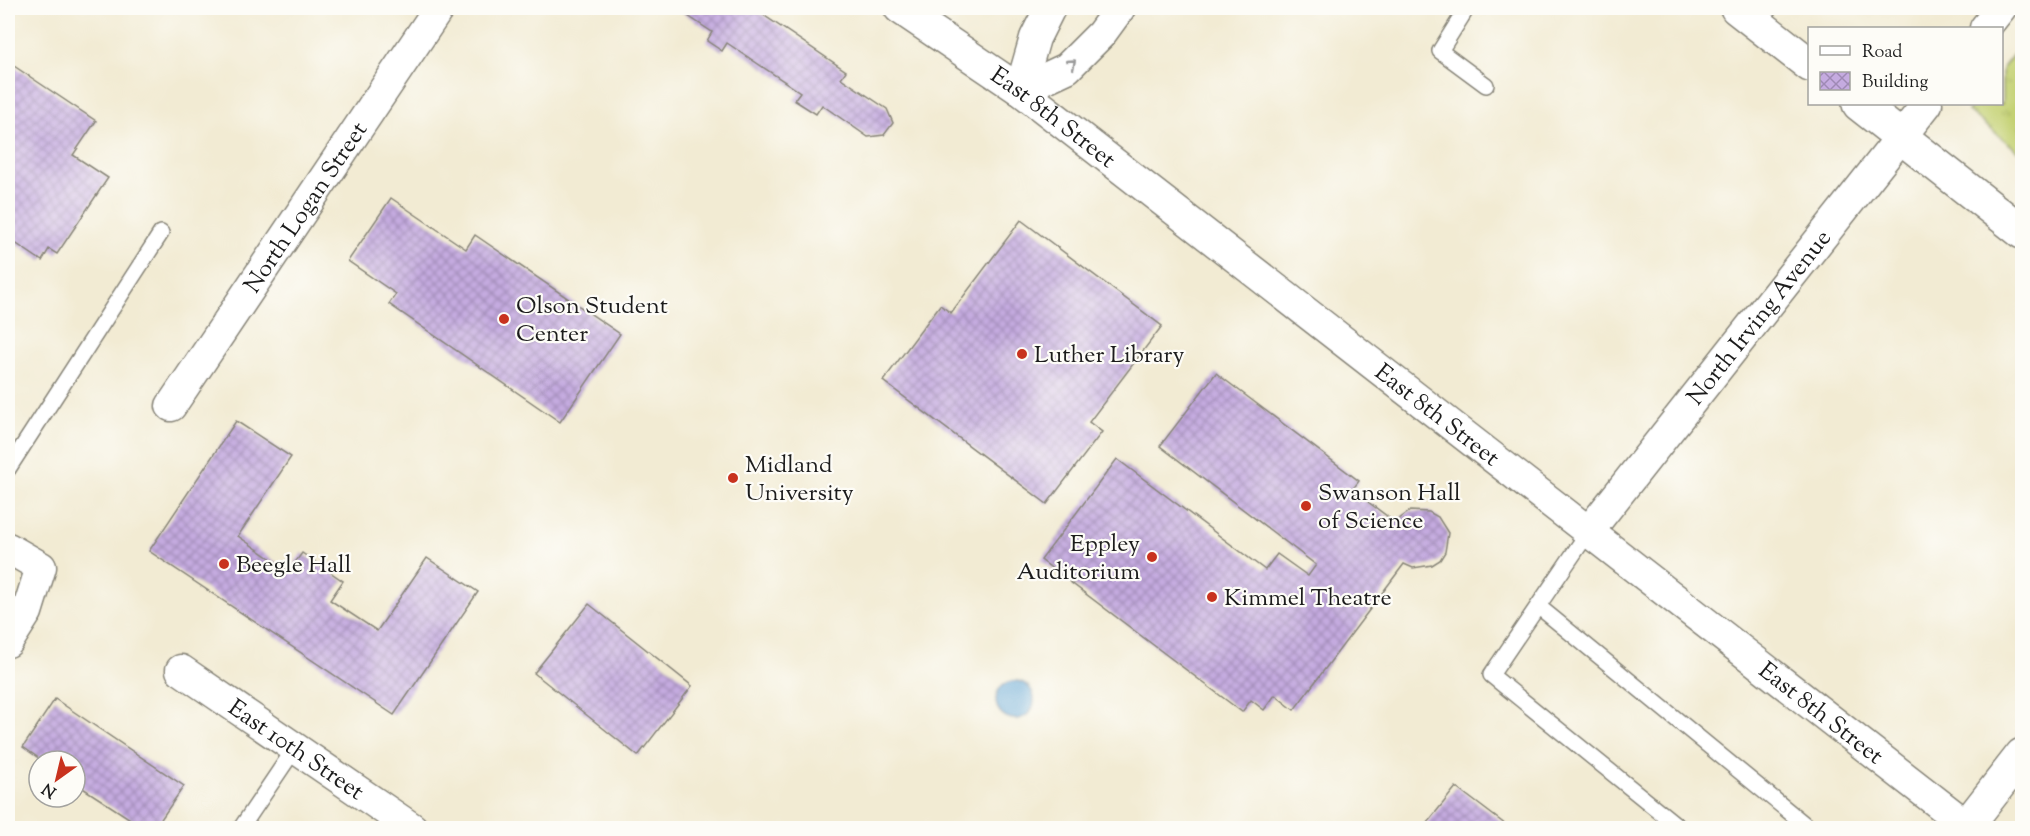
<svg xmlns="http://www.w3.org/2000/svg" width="2030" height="836" font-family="'Sorts Mill Goudy',serif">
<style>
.grass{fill:url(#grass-tufts);stroke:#707648;stroke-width:1.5}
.water{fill:#5da3d3;stroke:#3c6078;stroke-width:1.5}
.building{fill:url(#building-cross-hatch)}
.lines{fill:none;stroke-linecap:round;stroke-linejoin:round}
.service-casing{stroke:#878478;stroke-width:18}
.minor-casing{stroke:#878478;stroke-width:33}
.tertiary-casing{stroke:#878478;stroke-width:36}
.secondary-casing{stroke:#878478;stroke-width:36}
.service{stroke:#fff;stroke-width:15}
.minor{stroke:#fff;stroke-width:30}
.tertiary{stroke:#fff;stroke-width:33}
.secondary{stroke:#fff;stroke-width:33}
.oneway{stroke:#999}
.poi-dot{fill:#c8321e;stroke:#fdfcf7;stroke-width:2}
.labels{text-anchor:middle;stroke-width:4.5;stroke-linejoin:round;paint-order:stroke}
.street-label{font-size:24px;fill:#1c1c1c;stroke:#fdfcf7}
.poi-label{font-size:24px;fill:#1c1c1c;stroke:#fdfcf7;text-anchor:start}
</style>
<defs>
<pattern id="grass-tufts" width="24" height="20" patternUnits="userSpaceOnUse" patternTransform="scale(1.5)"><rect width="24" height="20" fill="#c4d173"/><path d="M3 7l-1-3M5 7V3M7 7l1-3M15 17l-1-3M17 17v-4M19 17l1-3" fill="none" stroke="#a8b363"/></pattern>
<pattern id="building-cross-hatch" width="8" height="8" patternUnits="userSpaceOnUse" patternTransform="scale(1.5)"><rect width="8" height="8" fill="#c5abe0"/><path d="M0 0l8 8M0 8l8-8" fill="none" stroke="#9f8ab5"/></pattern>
</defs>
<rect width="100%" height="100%" fill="#fdfcf7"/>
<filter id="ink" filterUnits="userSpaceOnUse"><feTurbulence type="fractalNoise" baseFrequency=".0167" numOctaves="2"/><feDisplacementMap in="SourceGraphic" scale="12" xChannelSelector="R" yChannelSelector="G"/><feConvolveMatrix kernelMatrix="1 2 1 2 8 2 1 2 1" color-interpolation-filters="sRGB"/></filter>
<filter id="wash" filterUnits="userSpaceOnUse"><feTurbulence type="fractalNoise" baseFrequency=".008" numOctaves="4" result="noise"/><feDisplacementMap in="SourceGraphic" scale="24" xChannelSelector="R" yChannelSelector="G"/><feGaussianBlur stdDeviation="1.35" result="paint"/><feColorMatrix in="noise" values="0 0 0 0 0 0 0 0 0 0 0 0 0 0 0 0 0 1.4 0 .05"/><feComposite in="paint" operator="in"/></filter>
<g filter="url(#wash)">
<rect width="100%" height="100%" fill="#f2ebd3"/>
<path class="grass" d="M2022,43V154L1968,111L1974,104H2002V69Z"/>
<path class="water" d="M996 700a19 19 0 1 1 38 0a19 19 0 1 1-38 0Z"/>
<g id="blocks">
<path class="building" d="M676,8H753L846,71L841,78L887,109L893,123L884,135L868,137L822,105L816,114L794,100L800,92L727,43L722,51L707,41L712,32Z
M8,62L96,121L73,155L108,178L57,254L49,249L42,261L8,238Z
M391,198L466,249L475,235L620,334L560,422L389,304L396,294L348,261Z
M1021,220L1162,326L1089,422L1102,432L1047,504L883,381L940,305L951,313Z
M1216,373L1359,481L1352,490L1395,522L1410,511L1429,512L1438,517L1448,533L1445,552L1440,560L1432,565L1413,568L1404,564L1294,710L1275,695L1264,710L1251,700L1242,712L1041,560L1117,459L1265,570L1277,554L1308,576L1316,565L1160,446Z
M236,421L291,457L238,536L289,571L302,553L343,581L330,600L377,631L427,558L478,592L394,715L149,551Z
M589,604L692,686L638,756L534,673Z
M55,699L184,786L155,828H144L75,783V761H43L23,747Z
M1456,787L1510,828H1423Z"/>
</g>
</g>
<g filter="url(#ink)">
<use href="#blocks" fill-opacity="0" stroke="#878478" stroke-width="1.5"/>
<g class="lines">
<g class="service-casing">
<path id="service" d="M1467,8L1440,51L1486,85
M8,469L161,233
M1589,531L1491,675L1680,828
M1538,606L1809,828
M241,828L295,748"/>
</g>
<g class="minor-casing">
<g id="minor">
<path id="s1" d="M899,8L1020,90L1970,828"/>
<path d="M1985,28L2001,8"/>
<path d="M1020,90L1067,68L1101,34L1120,8"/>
<path d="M1020,90L1035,38L1050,8"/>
<path id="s2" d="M171,406L439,8"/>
<path id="s3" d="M1589,531L1927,104"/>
<path d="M8,548L41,567L27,612L8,642"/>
<path id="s4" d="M181,670L412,828"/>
</g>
</g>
<g class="tertiary-casing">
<path id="tertiary" d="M1965,828L2022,755"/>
</g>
<g class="secondary-casing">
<path id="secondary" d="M1737,8L1810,65
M1859,104L2022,232"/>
</g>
<use href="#service" class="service"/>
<use href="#minor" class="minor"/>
<use href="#tertiary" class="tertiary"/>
<use href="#secondary" class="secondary"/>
</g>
<defs><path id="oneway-chevron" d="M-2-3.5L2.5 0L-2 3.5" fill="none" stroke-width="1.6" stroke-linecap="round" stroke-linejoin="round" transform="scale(1.5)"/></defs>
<use class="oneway" href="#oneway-chevron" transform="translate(1072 63) rotate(-41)"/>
</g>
<g class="poi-dot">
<circle cx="504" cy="319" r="6"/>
<circle cx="1022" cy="354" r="6"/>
<circle cx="733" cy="478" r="6"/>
<circle cx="1306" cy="506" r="6"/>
<circle cx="1152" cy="557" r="6"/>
<circle cx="224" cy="564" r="6"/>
<circle cx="1212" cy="597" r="6"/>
</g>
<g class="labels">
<g class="street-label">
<text dy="8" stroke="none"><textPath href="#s1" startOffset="189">East 8th Street</textPath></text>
<text dy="8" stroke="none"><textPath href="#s2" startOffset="240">North Logan Street</textPath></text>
<text dy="8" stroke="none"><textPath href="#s3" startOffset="273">North Irving Avenue</textPath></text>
<text dy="8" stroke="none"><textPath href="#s1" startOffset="675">East 8th Street</textPath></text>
<text dy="8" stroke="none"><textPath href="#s1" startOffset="1161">East 8th Street</textPath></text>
<text dy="8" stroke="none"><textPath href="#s4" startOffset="140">East 10th Street</textPath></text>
</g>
<g class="poi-label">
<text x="516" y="313">Olson Student<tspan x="516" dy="28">Center</tspan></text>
<text x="1034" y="362">Luther Library</text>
<text x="745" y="472">Midland<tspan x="745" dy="28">University</tspan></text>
<text x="1318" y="500">Swanson Hall<tspan x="1318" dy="28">of Science</tspan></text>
<text x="1140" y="551" text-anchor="end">Eppley<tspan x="1140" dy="28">Auditorium</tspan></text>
<text x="236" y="572">Beegle Hall</text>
<text x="1224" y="605">Kimmel Theatre</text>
</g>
</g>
<rect width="2030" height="836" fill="none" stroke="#fdfcf7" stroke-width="30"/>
<rect x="1808" y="27" width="195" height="78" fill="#fdfcf7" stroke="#a3a29f" stroke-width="1.5"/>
<rect x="1820" y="46" width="30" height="9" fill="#ffffff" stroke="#a3a29f" stroke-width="1.5"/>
<text x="1862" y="57" font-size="18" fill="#1c1c1c">Road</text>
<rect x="1820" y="72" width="30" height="18" fill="url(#building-cross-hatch)" stroke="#a3a29f" stroke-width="1.5"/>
<text x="1862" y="87" font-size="18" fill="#1c1c1c">Building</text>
<g transform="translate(57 779) rotate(214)"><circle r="28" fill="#fdfcf7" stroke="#a3a29f" stroke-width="1.5"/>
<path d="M0-4.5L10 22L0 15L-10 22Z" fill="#c8321e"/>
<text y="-9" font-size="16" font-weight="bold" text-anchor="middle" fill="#1c1c1c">N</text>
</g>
</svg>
